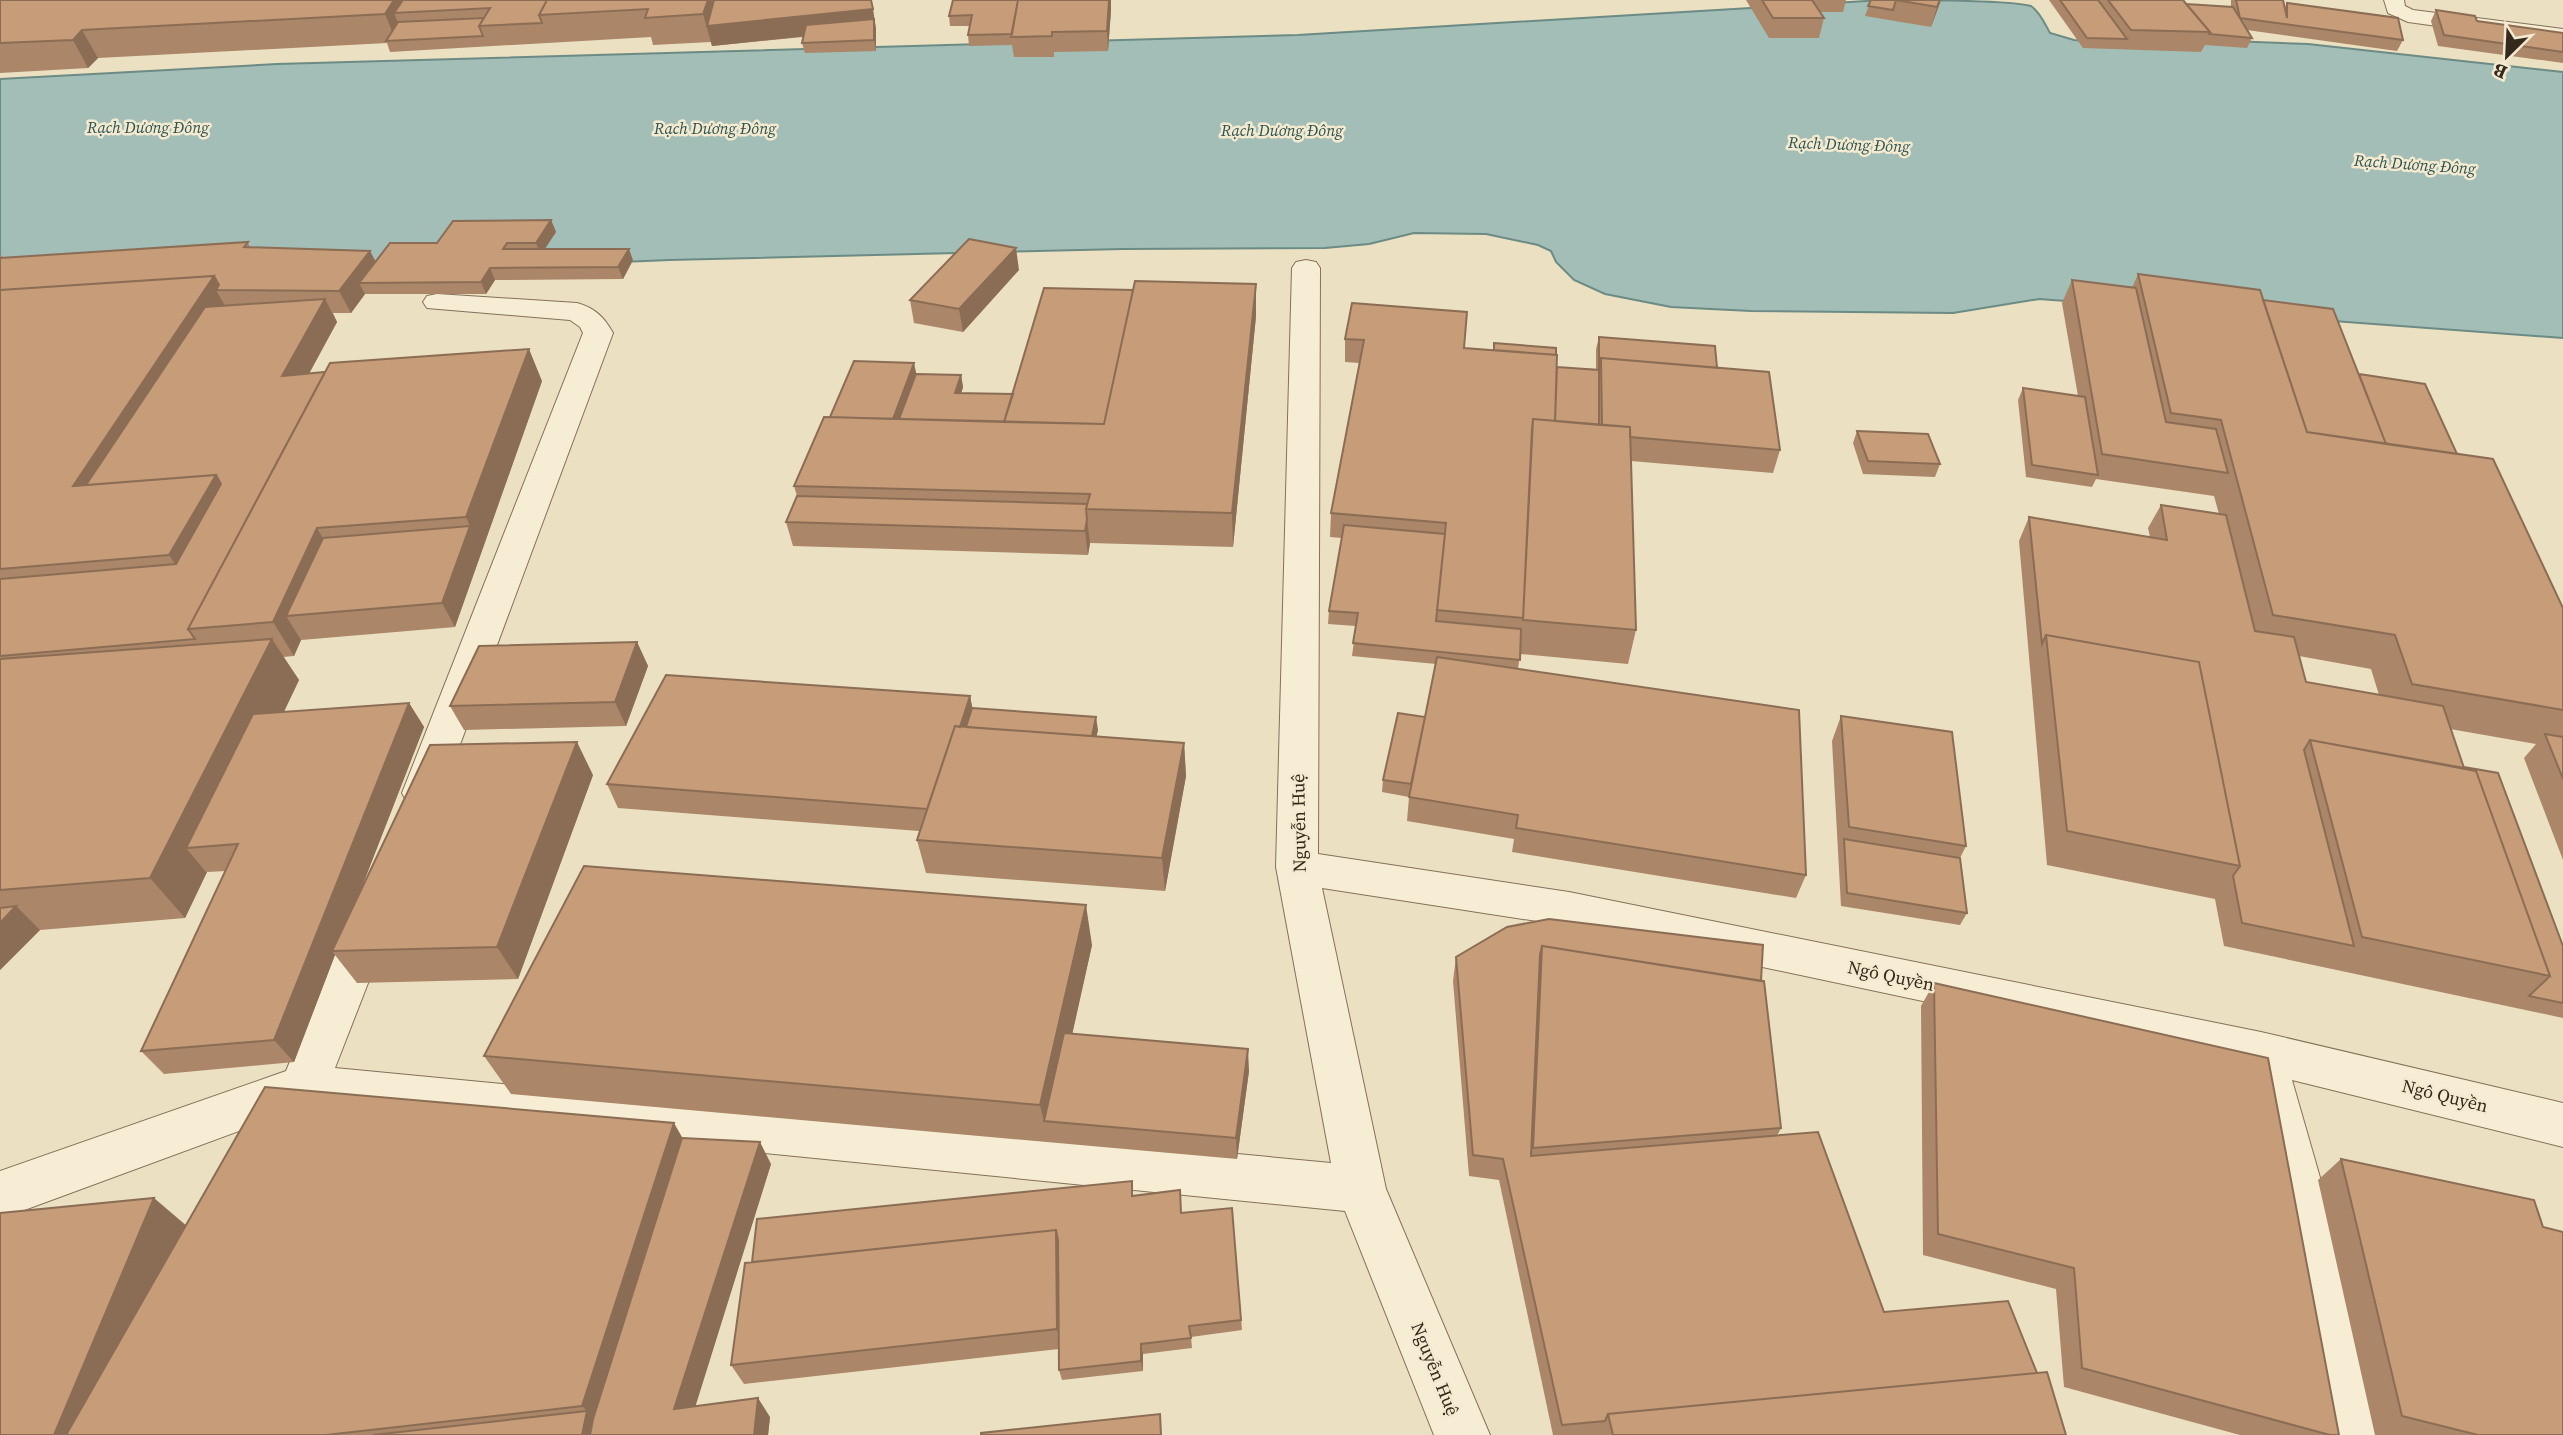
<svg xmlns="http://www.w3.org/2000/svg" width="2563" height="1435" font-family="'Source Serif 4',serif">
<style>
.water{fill:#a3bdb7;stroke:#6b8b84;stroke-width:2}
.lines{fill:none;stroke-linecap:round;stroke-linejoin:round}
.minor-casing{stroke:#83715a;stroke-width:2}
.minor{fill:#f6edd4;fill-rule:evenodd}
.wall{fill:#ab8668;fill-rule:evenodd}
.shaded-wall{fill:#8b6d55}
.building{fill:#c79c79;stroke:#8b6d55;stroke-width:2}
.labels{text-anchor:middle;stroke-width:5;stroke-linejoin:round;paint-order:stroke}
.far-water-label{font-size:16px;font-style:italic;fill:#2d5352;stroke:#f3ead0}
.street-label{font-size:18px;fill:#34291d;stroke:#f3ead0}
</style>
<rect width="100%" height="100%" fill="#ebe0c1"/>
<path class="water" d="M1883,0C1913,0 2009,0 2031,6C2040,12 2045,24 2050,33L2074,40L2128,44L2204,40L2308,44L2563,72V338L2039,299L1953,313L1751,311L1671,307L1605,294L1574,280L1556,262L1551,251L1538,245L1486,234L1414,233L1369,244L1325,248L1123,249L669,260L0,288V79L277,64L1298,35Z"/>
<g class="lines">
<g class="minor-casing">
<path id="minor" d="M2384,0H2404L2405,6L2413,10L2563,29V43L2408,22L2388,13Z
M1306,260L1316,262L1320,268L1318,854L1569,892L2261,1032L2563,1103V1147L2292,1080L2394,1435H2338L2243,1069L1569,926L1322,888L1386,1189L1490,1435H1434L1345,1211L304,1107L0,1219V1171L286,1071L347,924L354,911L369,906L384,911L391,924L335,1068L1331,1163L1276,867L1292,268L1296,262Z
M437,294L577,303C595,308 604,317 613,333L442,793L436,804L422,808L408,804L402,793L583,333L580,327L570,320L427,308L423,302L427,296Z"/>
</g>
<use href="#minor" class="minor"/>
</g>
<path class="wall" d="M0,0H871L876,29V51L805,53L802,43L803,37L712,46L711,42L653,45L651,37L390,52L387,43L98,58L88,68L0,73Z
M953,0H1111V10L1108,51L1054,52V57H1014L1012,45L969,46L968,35L970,26H950L949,16Z
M1746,0H1846L1843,12H1820L1824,18L1819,38H1769Z
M1871,0H1941L1931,27L1865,16Z
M2049,0H2183L2186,4L2231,7V0H2283L2285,7L2287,3L2403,40L2397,51L2247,30L2252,38L2247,48L2205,45L2201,52L2083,48Z
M2436,10L2477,21L2563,33V63L2438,46L2431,21Z
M551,220L556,232L544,249L633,260L623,279L495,280L486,294H365L351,313H333L337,322L309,374L542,381L455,627L301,640L294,656L283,657L299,680L284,712L409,703L424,727L359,894L593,775L518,979L357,983L335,955L294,1062L164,1074L141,1051L226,871L207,872L185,918L40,930L0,970V254L3,258L248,242L250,248L370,251L376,262L437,243Z
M1019,270L963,332L914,323L910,300Z
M2138,274L2263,300L2359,374L2457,454L2563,608V860L2524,758L2536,744L2450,729L2464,767L2563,946V1018L2224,946L2215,899L2047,865L2019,541L2029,517L2150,537L2148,528L2161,505L2219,514L2214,496L2096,479L2092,487L2026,477L2018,400L2023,388L2078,396L2062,303L2072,280L2132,288ZM2299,656L2371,669L2379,695L2306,682Z
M1256,284V316L1233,547L1090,543L1088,555L793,546L786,522L797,496L794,486L830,417L916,374L961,375L963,387L961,393L1013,394L1133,290Z
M1599,337L1717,368L1780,450L1773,473L1631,461L1636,630L1628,664L1520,654L1518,669L1806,875L1796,898L1512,852L1514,839L1407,821L1409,797L1382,792L1383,780L1425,717L1436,664L1352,656L1356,626L1328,624L1329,611L1342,538L1330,537L1331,513L1359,363L1345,362V339L1493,350L1494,343L1557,367L1596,369V349Z
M1857,431L1940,464L1935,477L1863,474L1853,443Z
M637,642L648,666L626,726L464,730L450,706Z
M970,696L972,708L1098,730L1096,737L1184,743L1186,776L1165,891L926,873L917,840L919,831L618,808L607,784Z
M1841,716L1966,846L1960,858L1967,913L1960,925L1841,906L1832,741Z
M1507,927L1761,981L1781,1128L1777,1136L1884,1312L2037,1373L2066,1435H1553L1499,1180L1469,1176L1453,981L1456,957Z
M1092,945L1072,1034L1249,1071L1237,1159L511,1094L484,1056Z
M1934,983L2339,1435H2240L2064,1387L2056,1289L1923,1255L1921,1006Z
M682,1138L771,1164L695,1406L770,1417L768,1435H0L186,1225Z
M2341,1159L2543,1227L2563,1435H2375L2318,1180Z
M1134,1196L1182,1213L1232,1208L1242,1330L1191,1337L1192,1348L1143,1354V1371L1062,1380L1059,1370V1349L744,1384L731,1365Z"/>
<path class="shaded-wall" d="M394,0H416L394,13L402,33L396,41L385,14Z
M708,0L873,9L876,29V51L874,40V29L712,46L703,14Z
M1109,0H1111V10L1108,51L1107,31Z
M1940,0H1941L1931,27L1937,7Z
M82,30L98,58L88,68L73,40Z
M551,220L556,232L541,255L536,243Z
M1016,248L1019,270L963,332L959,309Z
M629,249L633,260L623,279L618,267Z
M370,251L381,273L359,283L365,294L351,313L339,291Z
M490,268L495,280L486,294L481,282Z
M214,276L222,290H216L229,313L79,496L73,486Z
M1256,284V316L1233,547L1232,513Z
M325,299L337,322L295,399L282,376Z
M529,349L542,381L455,627L442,603L470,526L466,517Z
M914,363L919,386L899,440L889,428Z
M961,375L963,387L958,405L955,393Z
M216,475L236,508L192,589L169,555Z
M1087,519L1090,543L1088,555L1085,531Z
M317,528L337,562L286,616L301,640L294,656L273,622Z
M272,639L299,680L219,846L186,848L206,872H207L185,918L150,878Z
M637,642L648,666L626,726L615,702Z
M970,696L975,720L932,809Z
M409,703L424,727L337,951H332L335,955L294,1062L274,1040Z
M1096,717L1098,730L1088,770L1087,757Z
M577,742L593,775L518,979L497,947Z
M1184,743L1186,776L1165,891L1162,858Z
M1086,905L1092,945L1053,1121H1044L1040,1105Z
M16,906L40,930L0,970V923Z
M1248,1049L1249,1071L1237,1159L1236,1138Z
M674,1123L695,1160L610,1435H582L587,1411L582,1406Z
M760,1142L771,1164L689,1427L674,1409Z
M154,1198L188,1227L104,1435H54Z
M1056,1230L1060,1251L1062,1349L1057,1329Z
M1141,1344L1143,1354V1371L1141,1361Z
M758,1398L770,1417L768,1435H754Z"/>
<path class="building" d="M0,0H394L385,14L82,30L73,40L0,43Z
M403,0H547L539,15L542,23L479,26L490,8L394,13Z
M547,0H708L703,14L645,18L648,9L539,15Z
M714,0H871L873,9L707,26Z
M953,0H1018L1012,34L968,35L972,15L949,16Z
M1018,0H1109L1107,31L1052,32V36L1011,37Z
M1762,0H1812L1824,18H1773Z
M1871,0H1896L1893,10L1868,6Z
M1896,0H1940L1937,7Z
M2060,0H2098L2127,39L2087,38Z
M2108,0H2183L2210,32L2131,30Z
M2236,0H2283L2287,18V3L2398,18L2403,40L2240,18Z
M2186,4L2233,7L2252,38L2209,34L2210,32Z
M2436,10L2475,16L2477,21L2563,33V52L2444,35Z
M484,18L479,26L483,36L386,41L398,22Z
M874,19V40L802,43L806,25Z
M551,220L536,243H507L503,249H629L618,267L490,268L481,282L359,283L390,243H437L453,221Z
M969,239L1016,248L959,309L910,300Z
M248,242L244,247L370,251L339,291L216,290L219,285L214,276L0,290V258Z
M2138,274L2260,290L2307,432L2493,459L2563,608V710L2412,684L2395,635L2273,615L2221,420L2171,413Z
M214,276L73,486L216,475L169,555L0,569V290Z
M2072,280L2136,288L2166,422L2216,429L2228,473L2102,454Z
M1135,281L1256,284L1232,513L1086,509L1090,494L794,486L824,417L1104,424Z
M1044,288L1133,290L1104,424L1004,422Z
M325,299L282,376L325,372L188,629L195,639L0,656V579L176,564L221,484L216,475L86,485L205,307Z
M2263,300L2333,309L2386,444L2307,432Z
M1352,303L1467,312L1464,348L1557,355L1555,421L1533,419L1532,429L1523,618L1437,610L1446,523L1331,513L1364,340L1345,339Z
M1599,337L1715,346L1717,368L1601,358L1599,370Z
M1494,343L1556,348V355L1494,350Z
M529,349L466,517L317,528L273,622L188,629L330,363Z
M1601,358L1769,372L1780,450L1630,437V427L1602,425Z
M854,361L914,363L893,419L830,417Z
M1557,367L1599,370V425L1555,421Z
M916,374L961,375L955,393L1013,394L1004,422L899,419Z
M2359,374L2425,384L2457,454L2386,444Z
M2023,388L2085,397L2098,475L2032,465Z
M1533,419L1630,427L1636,630L1523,620Z
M1857,431L1928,434L1940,464L1868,461Z
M797,496L1087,504L1086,509L1087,519L1085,531L786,522Z
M2161,505L2226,515L2255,631L2294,637L2306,682L2443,706L2464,768L2310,740L2304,750L2354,946L2242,923L2233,876L2240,866L2199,662L2046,635L2042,644L2029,517L2167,540Z
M1344,525L1445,534L1436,621L1521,629L1520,660L1353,643L1358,613L1329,611Z
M470,526L442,603L286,616L323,538Z
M2046,635L2199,662L2240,866L2067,831Z
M272,639L150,878L0,890V659Z
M637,642L615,702L450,706L479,646Z
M1437,657L1799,710L1806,875L1516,828L1518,815L1409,797Z
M666,675L970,696L960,727L955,726L927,809L607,784Z
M409,703L274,1040L141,1051L238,844L186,848L253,714Z
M972,708L1096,717L1092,736L966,727Z
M1398,713L1425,717L1411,784L1383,780Z
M1841,716L1952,732L1966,846L1849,827Z
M955,726L1184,743L1162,858L917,840Z
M2545,734L2563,737V779Z
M2310,740L2476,771L2550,976L2362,937Z
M577,742L497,947L332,951L430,745Z
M2464,767L2498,773L2563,946V1003L2529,996L2550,976L2476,771L2464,768Z
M1844,839L1960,858L1967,913L1847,893Z
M584,866L1086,905L1040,1105L484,1056Z
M16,906L0,923V908Z
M1549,919L1763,945L1761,981L1542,946L1540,955L1531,1156L1818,1132L1884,1312L2008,1301L2037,1373L1608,1414L1605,1421L1562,1425L1503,1159L1473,1155L1456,957L1507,927Z
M1542,946L1764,981L1781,1128L1533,1148Z
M1934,983L2268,1058L2339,1435H2330L2082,1368L2074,1268L1938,1234Z
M1064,1033L1248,1049L1236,1138L1044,1121Z
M265,1087L674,1123L582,1406L326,1435H66Z
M682,1138L760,1142L674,1409L758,1398L754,1435H590L593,1419Z
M2341,1159L2534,1200L2543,1227L2563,1232V1435H2478L2402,1416Z
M1132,1181V1196L1180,1190L1181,1213L1232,1208L1241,1320L1189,1326L1191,1338L1141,1344V1361L1059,1370L1058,1240L1056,1230L752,1262L757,1219Z
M154,1198L54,1435H0V1213Z
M1056,1230L1057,1329L731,1365L745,1263Z
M2047,1372L2066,1435H1613L1608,1414Z
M587,1411L582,1435H373Z
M1160,1414L1161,1435H981V1433Z"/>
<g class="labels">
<g class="far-water-label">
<text x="148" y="133">Rạch Dương Đông</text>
<text x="715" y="134">Rạch Dương Đông</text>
<text x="1282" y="136">Rạch Dương Đông</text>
<text transform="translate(1849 144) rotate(2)" y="6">Rạch Dương Đông</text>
<text transform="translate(2415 164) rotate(4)" y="6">Rạch Dương Đông</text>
</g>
<g class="street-label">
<text transform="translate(1299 823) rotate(-91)" y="6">Nguyễn Huệ</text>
<text transform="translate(1891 976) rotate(12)" y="6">Ngô Quyền</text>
<text transform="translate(2445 1096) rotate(14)" y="6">Ngô Quyền</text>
<text transform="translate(1435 1369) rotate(68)" y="6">Nguyễn Huệ</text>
</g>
</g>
<g transform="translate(2507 56) rotate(204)" stroke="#f3ead0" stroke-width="5" paint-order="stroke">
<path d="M0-5L12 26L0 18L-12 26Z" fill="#34291d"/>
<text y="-10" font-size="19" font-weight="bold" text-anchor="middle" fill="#34291d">B</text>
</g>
</svg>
